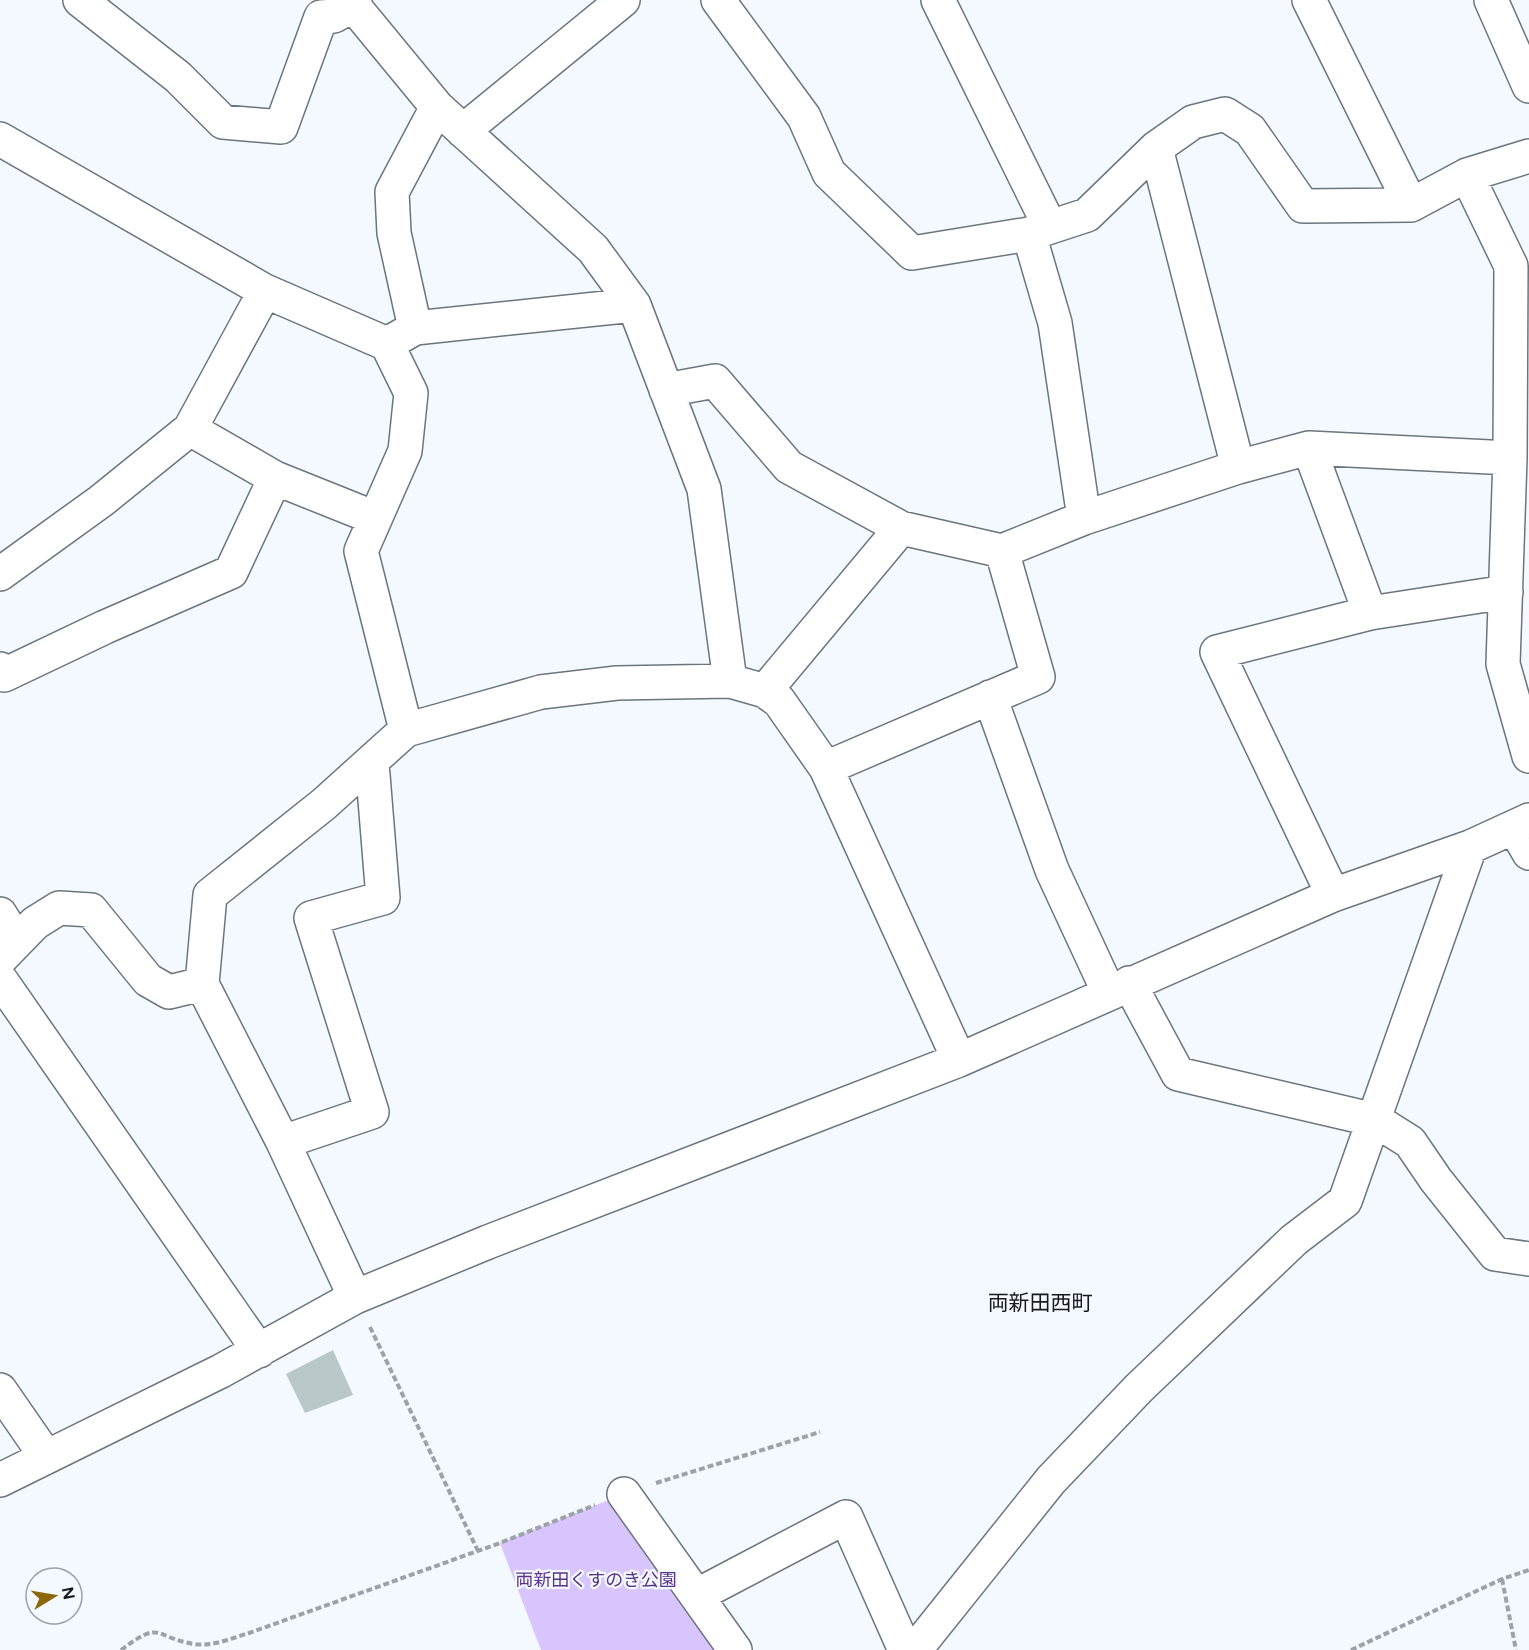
<svg xmlns="http://www.w3.org/2000/svg" width="1529" height="1650" font-family="Figtree,'Noto Sans JP',sans-serif">
<style>
.green{fill:#d8c5fd}
.building{fill:#bac7c9}
.lines{fill:none;stroke-linecap:round;stroke-linejoin:round}
.minor-casing{stroke:#6c757b;stroke-width:36}
.path{stroke:#9ca2a6;stroke-width:4;stroke-dasharray:6 3;stroke-linecap:butt}
.minor{stroke:#fff;stroke-width:33}
.labels{text-anchor:middle;stroke-width:4.5;stroke-linejoin:round;paint-order:stroke}
.park-label{font-size:18px;fill:#583487;stroke:#f3f9fe}
.quarter-label{font-size:21px;fill:#161a1c;stroke:#f3f9fe}
</style>
<rect width="100%" height="100%" fill="#f3f9fe"/>
<path class="green" d="M624,1494L735,1650H541L500,1543Z"/>
<path class="building" d="M333,1350L353,1395L305,1413L286,1374Z"/>
<g class="lines">
<g class="minor-casing">
<path id="minor" d="M80,0L178,77L223,122L281,127L321,17L334,16L353,5L355,0
M718,0L804,117L829,173L912,253L1029,234L1087,215L1156,148L1193,122L1225,114L1250,130L1303,206L1411,205L1467,175L1529,156
M938,0L1050,227
M1309,0L1411,205
M1491,0L1529,86
M463,131L623,0
M0,139L265,291L387,344L411,393L405,451L361,551L406,730
M1156,148L1238,467L1309,448L1510,458
M1467,175L1511,266L1510,458L1503,664L1529,756
M415,328L394,233L392,192L437,107
M387,344L415,328L634,305
M666,390L715,381L789,467L901,528L1002,551L1084,518L1055,323L1029,234
M1309,448L1370,613
M275,478L375,518
M1084,518L1238,467
M0,574L101,501L190,429L265,291
M0,669L4,675L105,627L231,572L275,478L190,429
M730,681L765,691L779,701L826,768L959,1060
M765,691L901,528
M990,697L1052,870L1109,993
M826,768L1038,677L1002,551
M1514,827L1529,853
M1333,895L1217,652L1370,613L1506,592
M0,914L17,941
M0,959L35,923L59,908L91,910L148,980L169,992L202,984L283,1142L355,1297
M0,979L259,1351
M1129,983L1178,1074L1375,1120L1410,1142L1436,1180L1495,1254L1529,1259
M202,984L210,895L324,804L406,730L541,692L617,683L730,681L704,489L634,305L593,249L437,107L353,5
M283,1142L372,1112L311,918L383,898L372,763
M0,1390L45,1455
M0,1480L221,1371L355,1297L488,1242L959,1060L1333,895L1470,847L1529,820
M624,1494L735,1650
M711,1588L846,1517L905,1650
M915,1650L1051,1480L1139,1388L1294,1240L1345,1201L1470,847"/>
</g>
<path class="path" d="M370,1327L478,1551
M656,1483L820,1432
M1502,1579L1516,1650
M121,1650C163,1619 152,1637 194,1644C212,1647 232,1638 249,1633L500,1543L595,1505
M1351,1650L1502,1579L1529,1570"/>
<use href="#minor" class="minor"/>
</g>
<g class="labels">
<g class="park-label">
<text x="596" y="1586">両新田くすのき公園</text>
</g>
<g class="quarter-label">
<text x="1040" y="1310">両新田西町</text>
</g>
</g>
<g transform="translate(54 1596) rotate(79)"><circle r="28" fill="#f3f9fe" stroke="#9ba0a4" stroke-width="1.5"/>
<path d="M0-4.5L10 22L0 15L-10 22Z" fill="#8e670c"/>
<text y="-9" font-size="16" font-weight="bold" text-anchor="middle" fill="#161a1c">N</text>
</g>
</svg>
